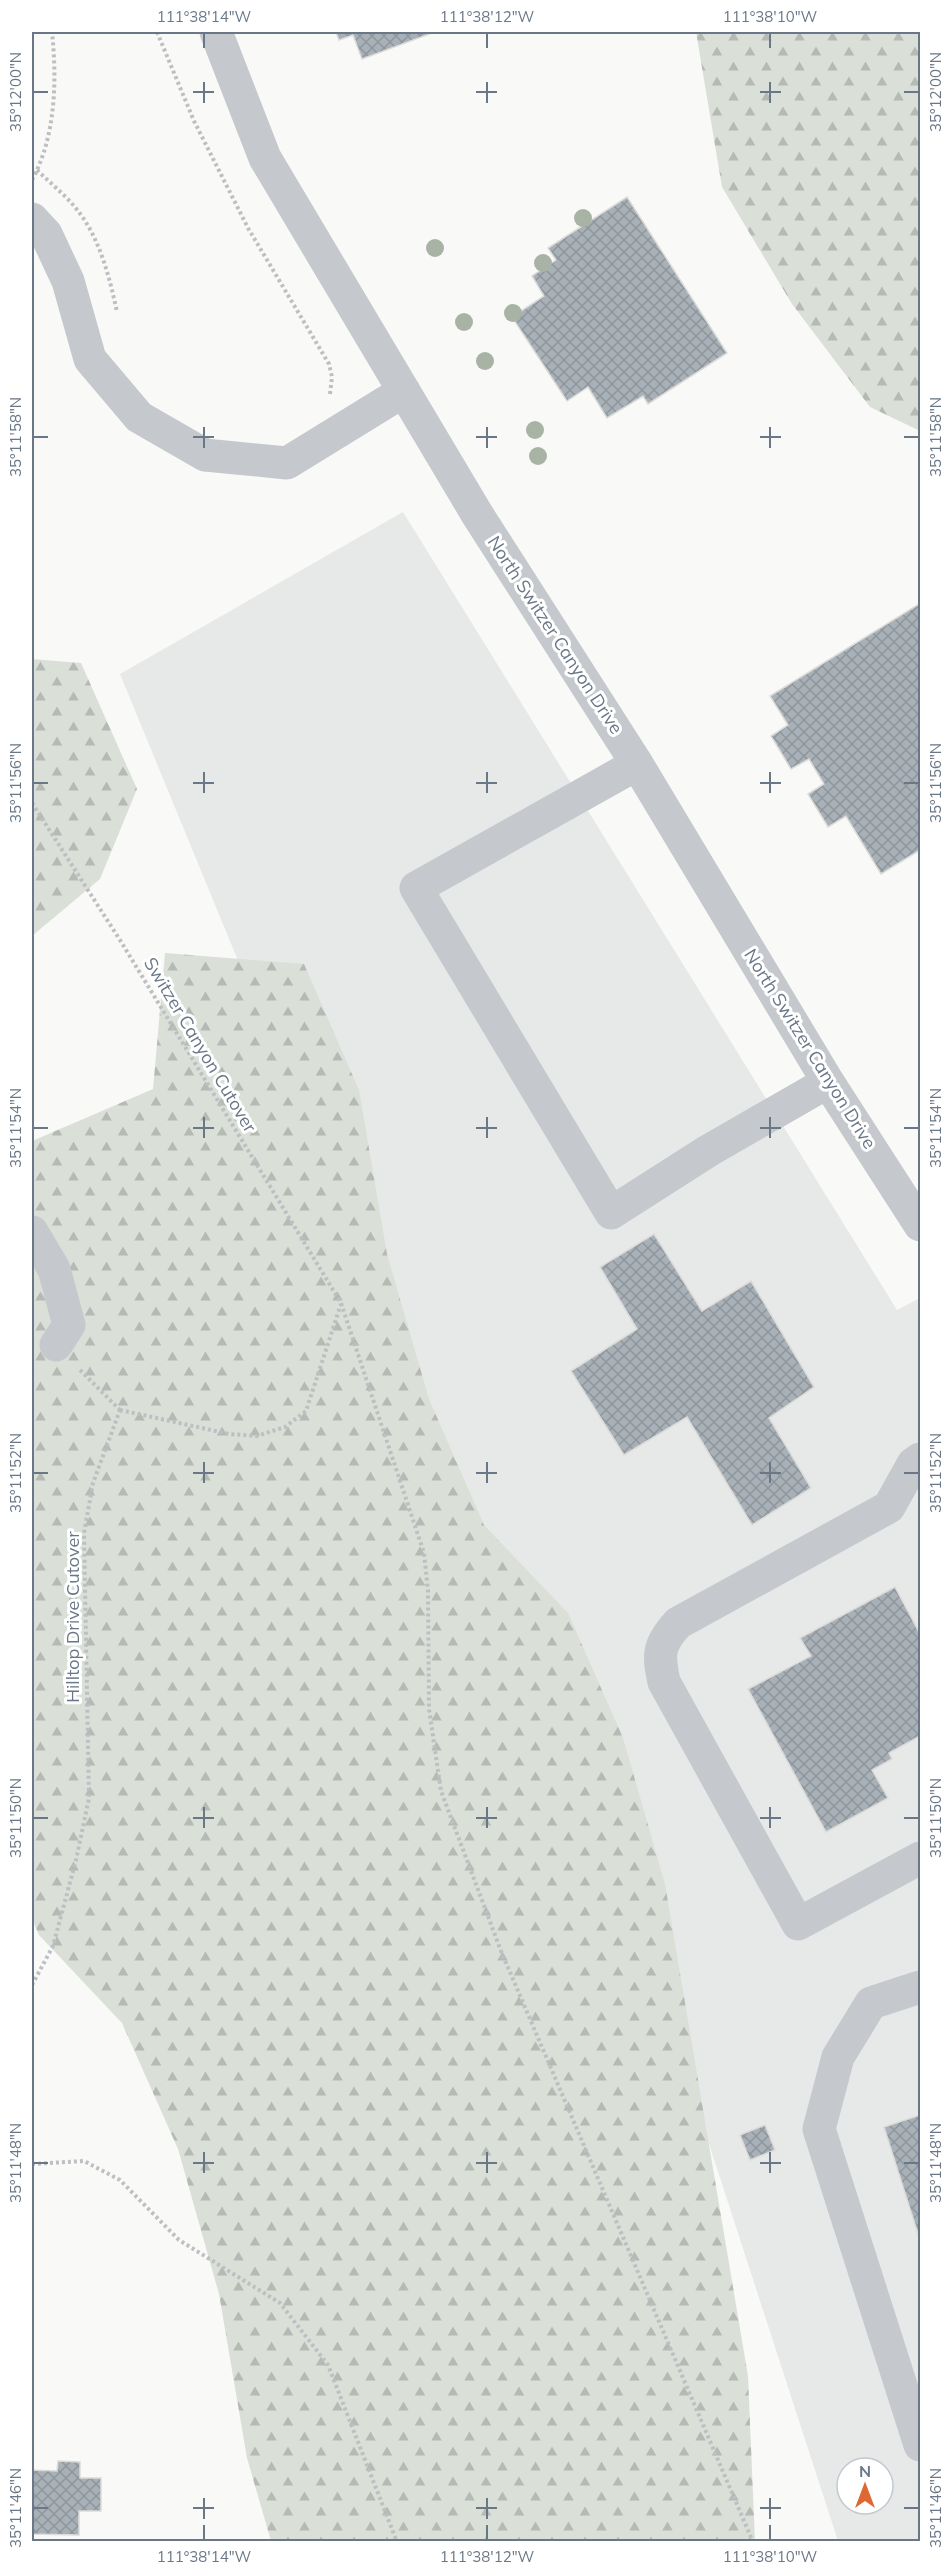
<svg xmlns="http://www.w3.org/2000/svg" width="952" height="2573" font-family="Mulish,sans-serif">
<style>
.built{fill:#e7e8e8;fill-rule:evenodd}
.forest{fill:url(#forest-firs)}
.building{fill:url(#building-cross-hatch);stroke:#dbdbd9;stroke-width:1.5}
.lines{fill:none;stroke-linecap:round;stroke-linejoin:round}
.path{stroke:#bdbfc2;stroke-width:4;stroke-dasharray:3 3;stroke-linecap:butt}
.minor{stroke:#c5c8cc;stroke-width:33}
.tree{fill:#a8b3a6}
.ticks{fill:none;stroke:#697787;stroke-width:2}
.labels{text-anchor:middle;stroke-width:6;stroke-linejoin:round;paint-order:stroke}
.street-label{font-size:18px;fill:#697787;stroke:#fff}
.neatline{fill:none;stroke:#697787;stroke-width:2}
.ticks-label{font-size:15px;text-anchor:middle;fill:#697787}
</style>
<defs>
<pattern id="forest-firs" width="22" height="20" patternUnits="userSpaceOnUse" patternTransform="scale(1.5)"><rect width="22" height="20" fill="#dae0d8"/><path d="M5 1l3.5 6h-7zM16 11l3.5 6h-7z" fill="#b5bab5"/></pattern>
<pattern id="building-cross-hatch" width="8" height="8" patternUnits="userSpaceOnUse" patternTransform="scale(1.5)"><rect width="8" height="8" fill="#a9b1b8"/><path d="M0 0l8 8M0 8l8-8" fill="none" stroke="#8e959b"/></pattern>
</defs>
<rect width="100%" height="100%" fill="#f9f9f7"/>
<path class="built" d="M403,512L897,1310L920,1298V2541H838L648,1956L120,674ZM847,2468H883V2504H847Z"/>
<path class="forest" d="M696,32H920V431L870,407L792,304L722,187Z
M32,659L81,663L137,789L100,879L32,936Z
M165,953L304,964L359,1090L387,1254L429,1399L484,1525L568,1613L623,1738L665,1884L748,2376L755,2541H271L247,2458L219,2294L178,2149L122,2023L39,1935L32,1919V1141L153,1089Z"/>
<path class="building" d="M336,32H432V33L362,59L353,35L339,40Z
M627,197L727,353L648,404L643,396L607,418L588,387L567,401L512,317L544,296L532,276L556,260L548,248Z
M919,604L920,850L881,874L846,816L828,827L808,794L824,784L809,759L791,769L771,736L788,725L770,696Z
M654,1234L702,1311L751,1281L814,1387L769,1418L811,1488L752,1525L687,1417L624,1455L571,1371L637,1329L600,1267Z
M895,1587L920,1634V1736L889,1753L892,1759L872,1770L888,1798L826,1832L748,1689L811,1656L800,1638Z
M920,2115V2240L884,2127Z
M765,2125L775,2150L750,2160L740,2135Z
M58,2461L80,2462V2478H101V2511H79V2535L32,2534V2470L57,2471Z"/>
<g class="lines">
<path class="path" d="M157,32L194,121L248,228L329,364L332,377L330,394
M37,170C49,182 63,193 74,206C99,235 109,275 117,312
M32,180C56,136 57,80 52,32
M32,803L120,940L341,1303L424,1553L428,1591L429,1709L441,1791L501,1951L753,2542
M80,1370L120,1410
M120,1410L229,1434L257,1436L285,1427L306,1411L341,1304
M32,1985L53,1946L76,1860L89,1798L84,1533L93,1483L120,1410
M32,2164L84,2161L120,2180L179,2240L280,2303L328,2365L397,2542"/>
<path class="minor" d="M216,32L265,158L477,514L637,764L828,1082L920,1225
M32,219L46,234L68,281L90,359L139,417L205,455L287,463L404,391
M637,764L416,888L611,1213L708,1151L828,1082
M32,1232L54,1269L69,1325L56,1345
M920,1459L913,1464L889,1507L678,1623C658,1645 658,1654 664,1682L798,1924L920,1858
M920,1987L871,2003L838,2057L819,2129L920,2445"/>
</g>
<g class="tree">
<circle cx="583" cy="218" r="9"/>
<circle cx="435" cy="248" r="9"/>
<circle cx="543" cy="263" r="9"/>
<circle cx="513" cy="313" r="9"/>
<circle cx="464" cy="322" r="9"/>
<circle cx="485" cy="361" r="9"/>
<circle cx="535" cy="430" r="9"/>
<circle cx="538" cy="456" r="9"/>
</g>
<path class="ticks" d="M204,33V48M487,33V48M770,33V48M204,82V103M487,82V103M770,82V103M33,92H48M193,92H214M476,92H497M760,92H781M904,92H919M204,427V448M487,427V448M770,427V448M33,437H48M193,437H214M476,437H497M760,437H781M904,437H919M204,772V793M487,772V793M770,772V793M33,783H48M193,783H214M476,783H497M760,783H781M904,783H919M204,1117V1138M487,1117V1138M770,1117V1138M33,1128H48M193,1128H214M476,1128H497M760,1128H781M904,1128H919M204,1462V1483M487,1462V1483M770,1462V1483M33,1473H48M193,1473H214M476,1473H497M760,1473H781M904,1473H919M204,1807V1828M487,1807V1828M770,1807V1828M33,1818H48M193,1818H214M476,1818H497M760,1818H781M904,1818H919M204,2152V2173M487,2152V2173M770,2152V2173M33,2163H48M193,2163H214M476,2163H497M760,2163H781M904,2163H919M204,2498V2519M487,2498V2519M770,2498V2519M33,2508H48M193,2508H214M476,2508H497M760,2508H781M904,2508H919M204,2525V2540M487,2525V2540M770,2525V2540"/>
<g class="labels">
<g class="street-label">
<text transform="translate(555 635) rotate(57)" y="6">North Switzer Canyon Drive</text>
<text transform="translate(200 1045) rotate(59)" y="6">Switzer Canyon Cutover</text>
<text transform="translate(810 1049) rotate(58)" y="6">North Switzer Canyon Drive</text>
<text transform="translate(73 1617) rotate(-90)" y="6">Hilltop Drive Cutover</text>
</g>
</g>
<rect width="952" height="2573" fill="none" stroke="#ffffff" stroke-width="66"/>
<g transform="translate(865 2486)"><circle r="28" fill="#ffffff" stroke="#c3c9cf" stroke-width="1.5"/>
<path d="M0-4.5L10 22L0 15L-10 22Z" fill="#dd6833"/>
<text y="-9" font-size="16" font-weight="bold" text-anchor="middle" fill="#697787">N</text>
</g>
<rect x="33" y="33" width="886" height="2507" class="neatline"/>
<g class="ticks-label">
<text x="204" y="22">111°38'14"W</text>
<text x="487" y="22">111°38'12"W</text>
<text x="770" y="22">111°38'10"W</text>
<text transform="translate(16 92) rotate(-90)" y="5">35°12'00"N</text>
<text transform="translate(936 92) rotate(-90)" y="5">35°12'00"N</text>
<text transform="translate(16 437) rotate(-90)" y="5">35°11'58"N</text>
<text transform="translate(936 437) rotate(-90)" y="5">35°11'58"N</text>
<text transform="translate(16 783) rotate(-90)" y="5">35°11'56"N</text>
<text transform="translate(936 783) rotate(-90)" y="5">35°11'56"N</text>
<text transform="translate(16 1128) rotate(-90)" y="5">35°11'54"N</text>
<text transform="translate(936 1128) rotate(-90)" y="5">35°11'54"N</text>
<text transform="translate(16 1473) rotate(-90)" y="5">35°11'52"N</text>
<text transform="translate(936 1473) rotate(-90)" y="5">35°11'52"N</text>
<text transform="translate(16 1818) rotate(-90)" y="5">35°11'50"N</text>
<text transform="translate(936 1818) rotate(-90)" y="5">35°11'50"N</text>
<text transform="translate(16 2163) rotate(-90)" y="5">35°11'48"N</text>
<text transform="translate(936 2163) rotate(-90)" y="5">35°11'48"N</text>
<text transform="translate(16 2508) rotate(-90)" y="5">35°11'46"N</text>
<text transform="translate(936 2508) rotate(-90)" y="5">35°11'46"N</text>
<text x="204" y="2562">111°38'14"W</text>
<text x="487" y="2562">111°38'12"W</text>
<text x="770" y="2562">111°38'10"W</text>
</g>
</svg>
